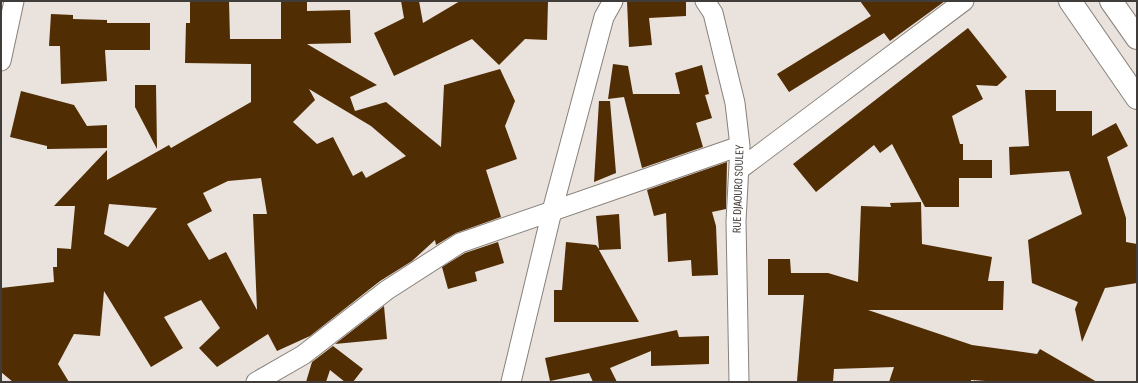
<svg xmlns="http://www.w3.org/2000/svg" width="1138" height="383" font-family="'Sofia Sans Condensed',sans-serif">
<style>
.building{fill:#512d03;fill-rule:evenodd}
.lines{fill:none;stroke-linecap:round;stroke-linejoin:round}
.street-casing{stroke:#88817b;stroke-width:21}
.secondary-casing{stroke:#88817b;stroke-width:24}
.street{stroke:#fff;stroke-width:19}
.secondary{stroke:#fff;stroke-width:22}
.labels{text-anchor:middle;stroke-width:4;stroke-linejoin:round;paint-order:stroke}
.street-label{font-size:12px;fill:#403c3a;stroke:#fff}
</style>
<rect width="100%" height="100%" fill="#eae2dc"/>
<path class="building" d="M190,1H229L230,39H281V1H307V11L350,10L351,43L307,44L377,85L350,97L355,111L386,102L441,147L444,85L500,69L515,101L505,126L517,159L486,170L501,217L456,233L436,245L435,240L412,261L380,281L310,336L277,351L268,334L217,367L199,348L220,328L201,300L164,317L183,348L151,367L104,291L100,336L74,334L58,364L69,382H13L1,372V288L54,282L53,267H57V248L71,249L75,206H54L107,150V180L169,145L171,148L251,102V64L185,63L186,23H190ZM309,89L371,126L406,156L366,178L362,171L353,176L333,137L317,144L293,122L315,100ZM261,178L267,214H253L257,310L226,252L209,260L187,224L212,211L203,193L228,181ZM109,204L157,208L128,247L104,234Z
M401,1H419L423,23L460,1H548L547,40L525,39L499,65L472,39L394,76L374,33L404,18Z
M627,1H686V16L649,18L652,45L629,47Z
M860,1H945L890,41L884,33L789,92L777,74L871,16Z
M51,14L73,15V19L107,20V23H150V50H105L107,81L61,84L60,46H49Z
M968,28L1007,77L997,86L976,85L983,99L952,116L960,144H963V160H992V178H959V207H925L892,144L880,153L874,145L816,192L793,164Z
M613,64L628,66L633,94H680L675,73L702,65L709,94L705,95L712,118L696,123L703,147L642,168L624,97L608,99Z
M135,85H156L157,149L135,107Z
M1025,90H1056V111H1092V136L1116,123L1128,146L1107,157L1126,218V242L1137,244V283L1105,288L1082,342L1075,309L1078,302L1032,283L1028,240L1082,214L1069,171L1010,175L1009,147L1029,146Z
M21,91L74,105L87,126L107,125V148L47,149V146L10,137Z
M599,101H610L616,173L594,182Z
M727,162L726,209L712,212L716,226L718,275L692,276L691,260L668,262L666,213L654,216L647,190Z
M921,202L922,244L992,257L988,281H1004L1003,310H868L972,345L1037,354L1040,349L1097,382H1000L971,380V382H889L894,367L834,369L833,382L797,381L804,295H768V259H790L791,273H828L858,282L861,206L891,207L890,203Z
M619,214L621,249L599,250L639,322H554V290H562L566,242L596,245L599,249L596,216Z
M498,242L504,263L475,272L477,281L448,289L442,267L465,253Z
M384,306L387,339L335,344Z
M677,330L679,337L709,336V364L651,366V351L610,368L617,382H593L589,373L550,381L545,358Z
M333,346L363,369L353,382H345L330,370L326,382H306L312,362Z"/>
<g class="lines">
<g class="street-casing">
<path id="street" d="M705,1L713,13L735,103L740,146L736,221L739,382
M1,61L14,1
M740,169L964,1
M256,382L303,355L387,290L460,243L740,146
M511,382L552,211L604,17L613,1"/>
</g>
<g class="secondary-casing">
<path id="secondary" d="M1070,1L1137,98
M1111,1L1137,38"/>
</g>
<use href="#street" class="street"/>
<use href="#secondary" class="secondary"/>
</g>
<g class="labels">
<g class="street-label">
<text transform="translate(738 189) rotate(-88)" y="4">RUE DJAOURO SOULEY</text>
</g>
</g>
<rect width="1138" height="383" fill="none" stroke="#403c3a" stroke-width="4"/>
</svg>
